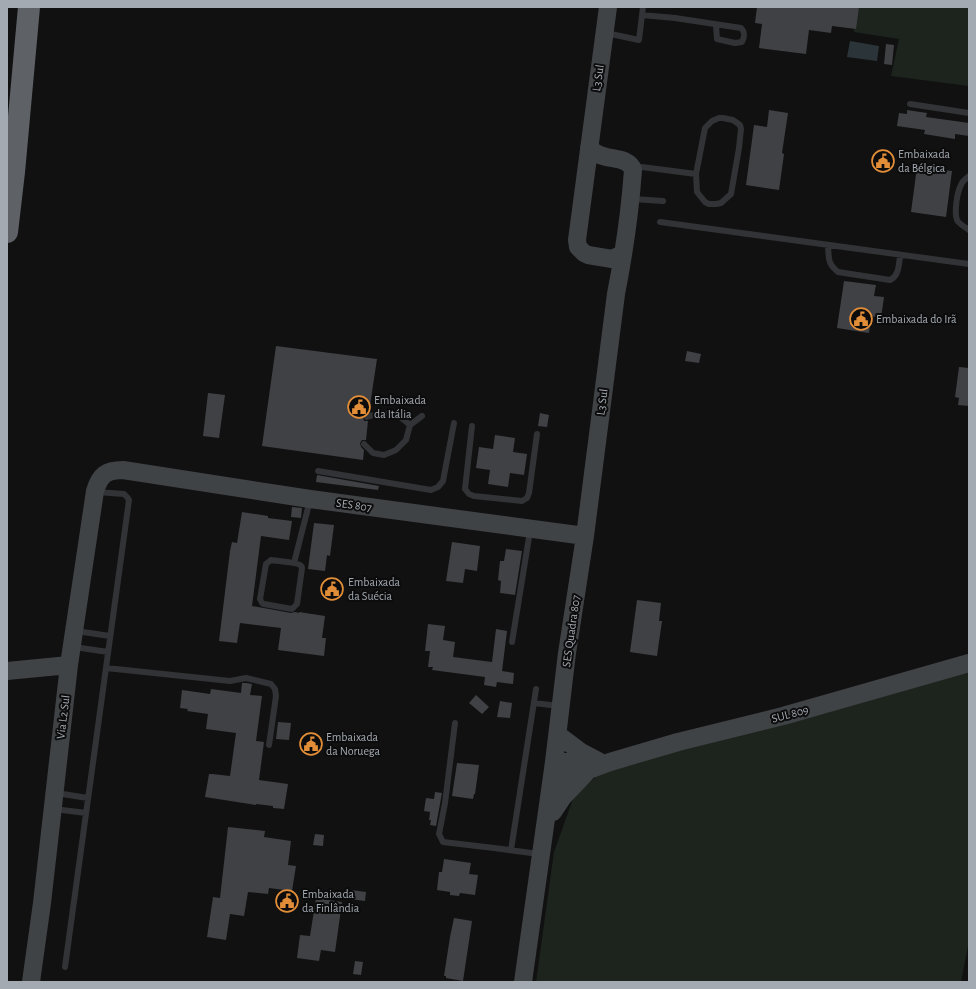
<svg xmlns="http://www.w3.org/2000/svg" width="976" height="989" font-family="'Alegreya Sans',sans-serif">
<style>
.green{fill:#1d241d}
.water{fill:#2b3539}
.building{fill:#404145}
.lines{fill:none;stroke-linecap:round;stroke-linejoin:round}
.lane{stroke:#323336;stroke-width:6}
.secondary{stroke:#404346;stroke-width:18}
.highway{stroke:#5e6267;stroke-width:22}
.labels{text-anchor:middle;stroke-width:4;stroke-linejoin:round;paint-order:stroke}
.street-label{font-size:12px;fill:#a3aab1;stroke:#0c0c0d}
.poi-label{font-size:12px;fill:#a3aab1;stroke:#0c0c0d;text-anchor:start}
</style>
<rect width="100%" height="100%" fill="#111112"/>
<path class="green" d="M857,7H969V86L891,76L899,39L854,32Z
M969,670V940L961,982H536L554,852L574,796L605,769Z"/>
<path class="water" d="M850,41L879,46L877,61L847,57Z"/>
<path class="building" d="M757,7H859L856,29L832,26L831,33L809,30L806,54L759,48L762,24L755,23Z
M886,44L894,45L892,65L884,64Z
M769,110L788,113L782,153L784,154L779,190L746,185L754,125L767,127Z
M907,110L927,113L926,117L969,123V136L955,134V139L924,134L925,130L897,126L899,113L907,114Z
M917,167L952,171L946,217L911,212Z
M844,281L876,285L874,296L884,297L881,318L871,316L869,333L837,328Z
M276,346L377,359L369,412L364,414L363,416L364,421H368L366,440H362L360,443L361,447L364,450L363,460L262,446Z
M687,351L701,354L699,363L685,361Z
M959,367L969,368V406L958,405L959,398L955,397Z
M208,393L225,395L219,438L203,436Z
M540,413L549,415L547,427L538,426Z
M495,435L515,438L513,452L527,454L524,475L510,473L508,487L488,484L490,470L476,468L479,447L493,449Z
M317,475L379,486L378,490L316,482Z
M292,507L302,508L301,518L291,517Z
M242,512L268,516V518L292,521L289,540L261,536L252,606L291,613L295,612L299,613V612L325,616L322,638H326L324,656L278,650L281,628L240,623L237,643L219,641L230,551L232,542L237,543Z
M314,523L334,525L330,556L327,555L325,571L308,569Z
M452,542L480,546L477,571L465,569L463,583L446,581Z
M506,549L522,551L515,595L500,593L501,581L498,580L500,561H504Z
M637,600L661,603L659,621H662L657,656L630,652Z
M428,624L445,626L443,640L455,642L453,657L492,662L496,629L507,631L502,671L514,673L513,684L497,682L496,687L484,685L485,677L432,670L433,667H428L430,651H425Z
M242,683H246L252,684L250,695L262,696L256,741L264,742L259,780L288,784L284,809L273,808V806L256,804V805L205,797L209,774H212L230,776L236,733L206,729L208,714L187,711L188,709L180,708L182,690L210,694L211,689L241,693Z
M476,695L489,707L482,714L469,703Z
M500,701L512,703L510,718L497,717Z
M278,722L291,723L289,740L276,739Z
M457,763L479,765L475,794H474L473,799L452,796Z
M435,792L442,793L436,826L430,825L431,820H429L430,812L424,811L426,798L434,799Z
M228,827L265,831L264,837L291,841L288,865L296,866L292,891L269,888L268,894L248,892L244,916L230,914L226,940L207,937L213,897L220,898Z
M315,834L324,835L323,846L313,845Z
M444,859L471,863L469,874L478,875L475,895L460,893L459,896L450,895V892L437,890L439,872H442Z
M351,890L366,892L365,901L350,899Z
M316,898L342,902L335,952L321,950L319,961L297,958L300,935L310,936Z
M454,918L472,921L463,981L446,978V976H444L450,937Z
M355,961L363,962L361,975L353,974Z"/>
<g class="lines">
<path class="lane" d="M642,15L675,18L741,28C745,32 745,36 742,42L735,43L717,39L716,25
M606,33L639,40L643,7
M910,104L969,113
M719,118H723L733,120L740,125L741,129L739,148L731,194L721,203L716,204H709L705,202L697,192L696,174L705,128L712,121Z
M634,166L696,174
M969,176C966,179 962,181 961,185C957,192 954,213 957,220C959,224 965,227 969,230
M633,199L663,201
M660,222L969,264
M828,245C829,258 827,263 838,272L890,280C899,276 899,264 900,255
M367,417L380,413L399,416L410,425
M472,426L465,489L469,494L474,496L522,501L527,498L529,493L537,434
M364,444L373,453L384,455L396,450L406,440L410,425L422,416
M318,471L431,490L438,487L443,481L454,423
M271,560C276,561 297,562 300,565C301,565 302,567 302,568L297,604L292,609L264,604L262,603L260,599L266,564Z
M294,563L310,500
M76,631L110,636
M512,642L530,531
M74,647L108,652
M106,668L230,681L246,678L271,684L275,689L276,696L269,745
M534,703L559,706
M455,723L445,803L439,834L443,842L494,848L539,854
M56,793L88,798
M54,809L86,813
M511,850L536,689
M65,967L129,500L127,497L124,494L97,492"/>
<path class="secondary" d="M608,7L577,240L578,247L584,253L588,255L612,259L623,254
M7,671L69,665
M561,737L581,752L600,762
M554,762H597
M551,784L610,762L678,742L783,716L969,663
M553,812L563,797L586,773
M31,982L42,903L69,665L95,491C100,475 106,470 123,470L310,499L585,536
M523,982L554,762L567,653L585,536L616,294C624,253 630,212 633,170C629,157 611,160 600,155C596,153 592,151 589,148"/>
<path class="highway" d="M7,232L14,172L29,7"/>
</g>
<defs>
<g id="civic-ring" transform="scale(1.15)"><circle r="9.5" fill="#0c0c0d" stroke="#e28e38" stroke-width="1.5"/><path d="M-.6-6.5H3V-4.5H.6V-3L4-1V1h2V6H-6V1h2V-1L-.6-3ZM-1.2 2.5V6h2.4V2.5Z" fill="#e28e38"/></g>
</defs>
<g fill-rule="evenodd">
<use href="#civic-ring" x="883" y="161"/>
<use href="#civic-ring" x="861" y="319"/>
<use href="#civic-ring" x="359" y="407"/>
<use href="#civic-ring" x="332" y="589"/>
<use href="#civic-ring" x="311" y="744"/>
<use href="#civic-ring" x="287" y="901"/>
</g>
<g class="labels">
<g class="street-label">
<text transform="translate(598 78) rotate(-82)" y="4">L3 Sul</text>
<text transform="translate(602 402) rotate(-83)" y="4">L3 Sul</text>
<text transform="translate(354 505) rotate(8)" y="4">SES 807</text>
<text transform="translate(571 631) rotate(-82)" y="4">SES Quadra 807</text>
<text transform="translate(790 714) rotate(-15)" y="4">SUL 809</text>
<text transform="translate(63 717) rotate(-83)" y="4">Via L2 Sul</text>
</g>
<g class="poi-label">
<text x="898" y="158">Embaixada<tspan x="898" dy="14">da Bélgica</tspan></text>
<text x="876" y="323">Embaixada do Irã</text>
<text x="374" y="404">Embaixada<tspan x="374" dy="14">da Itália</tspan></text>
<text x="348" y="586">Embaixada<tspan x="348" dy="14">da Suécia</tspan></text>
<text x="326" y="741">Embaixada<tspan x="326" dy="14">da Noruega</tspan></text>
<text x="302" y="898">Embaixada<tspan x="302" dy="14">da Finlândia</tspan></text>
</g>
</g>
<rect width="976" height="989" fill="none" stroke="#a3aab1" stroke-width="16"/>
</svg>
